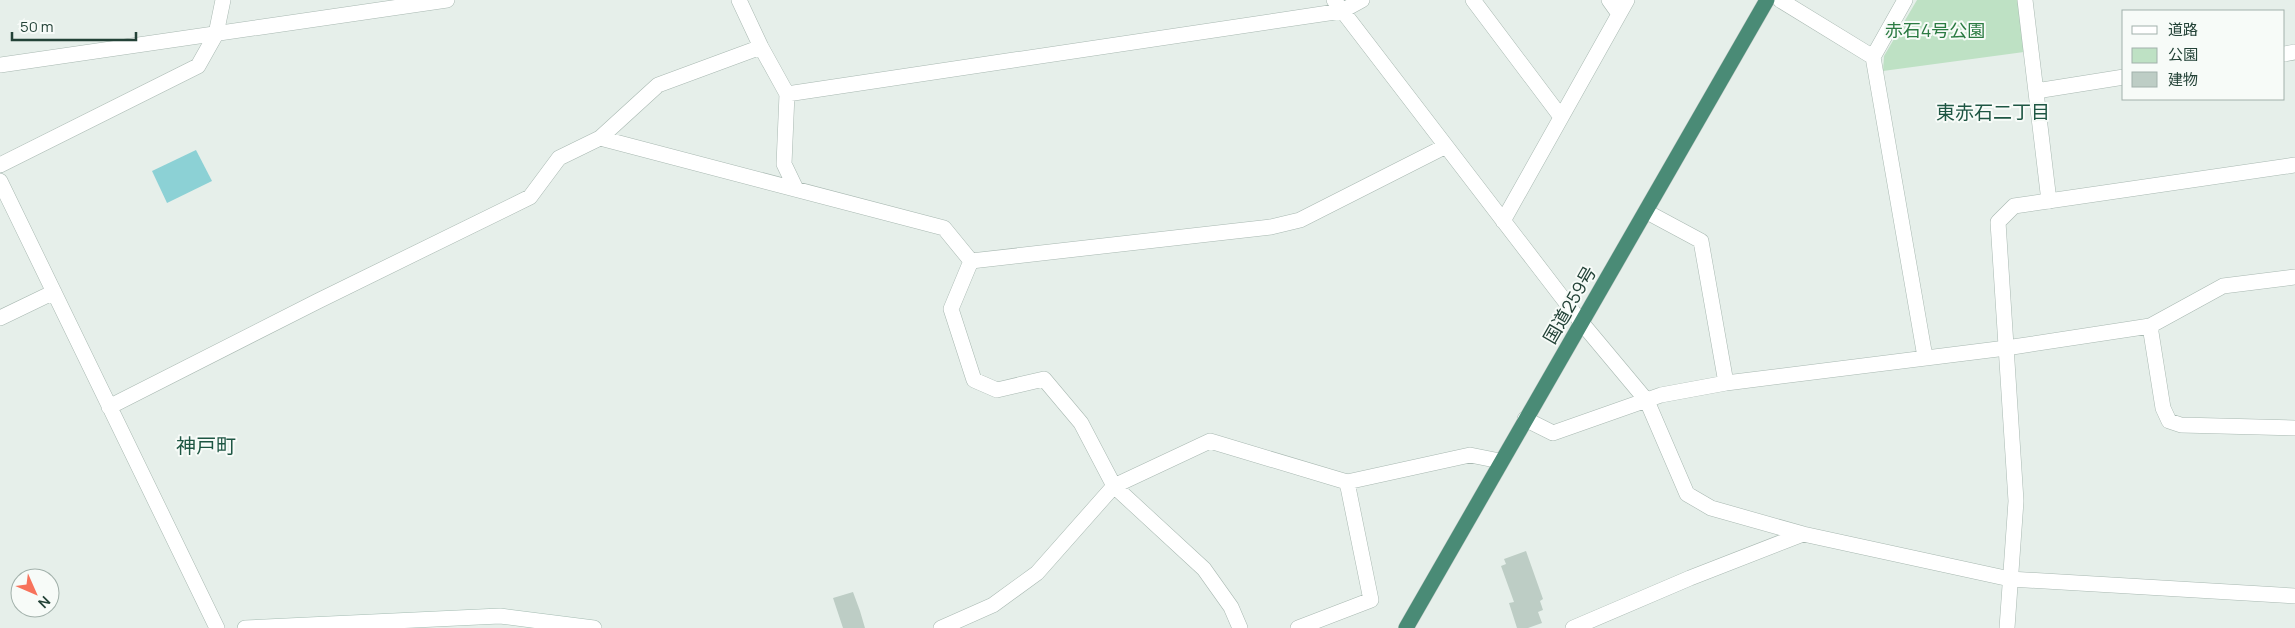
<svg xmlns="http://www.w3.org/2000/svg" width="2295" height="628" font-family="Manrope,'Noto Sans JP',sans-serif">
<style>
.green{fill:#bee1c4}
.water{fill:#8cd1d5}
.building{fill:#bdcdc5}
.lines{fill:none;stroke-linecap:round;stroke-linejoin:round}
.minor-casing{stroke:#a8b8b1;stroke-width:16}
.tertiary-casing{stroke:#a8b8b1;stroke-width:16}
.secondary-casing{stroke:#a3bbb1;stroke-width:16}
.trunk-casing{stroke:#c1cac7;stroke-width:16}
.minor{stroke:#fff;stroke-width:15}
.tertiary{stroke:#fff;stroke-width:15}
.secondary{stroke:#fff;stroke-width:15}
.trunk{stroke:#4a8b76;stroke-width:15}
.labels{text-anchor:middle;stroke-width:4;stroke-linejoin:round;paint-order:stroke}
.park-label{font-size:18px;fill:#2b7b42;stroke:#f7fbf8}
.street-label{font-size:18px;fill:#234237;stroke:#f7fbf8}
.neighbourhood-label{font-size:19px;fill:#1e5643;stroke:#f7fbf8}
.quarter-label{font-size:20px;fill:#1e5643;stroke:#f7fbf8}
</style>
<rect width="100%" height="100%" fill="#e6efea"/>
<path class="green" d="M1917,0H2018L2024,52L1883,71L1884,56Z"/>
<path class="water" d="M196,150L212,181L167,203L152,171Z"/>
<path class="building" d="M1526,551L1543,599L1540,601L1543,610L1538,612L1542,623L1528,628H1517L1509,603L1514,602L1501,566L1506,564L1504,559Z
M853,592L860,611L865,628H843L833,598Z"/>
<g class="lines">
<g class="minor-casing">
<path id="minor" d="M739,0L761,47L787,94L784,164L796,189
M1334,0L1581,322L1647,401L1687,494L1711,508L1803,534L2010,579L2295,596
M1473,0L1561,117
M1609,0L1619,14
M1780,0L1873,57
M1905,0L1873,57L1925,357
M2025,0L2049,201
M2284,54L2295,52
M2036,91L2124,77
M787,94L1342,11L1362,0
M600,138L944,228L971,261
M0,165L198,66L216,34L223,0
M0,181L217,628
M1647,212L1701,241L1726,383
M1503,221L1627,0
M971,261L951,309L974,380L997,390L1044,379L1081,423L1114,486L1204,569L1231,607L1240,628
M971,261L1271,227L1300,220L1446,146
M0,318L54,292
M2150,326L2223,286L2295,277
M109,407L318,301L530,197L559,158L600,138L658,85L761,47
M1525,419L1553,433L1661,395L1726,383L2006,348L2150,326L2163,408L2169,421L2181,425L2295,428
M941,628L993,605L1037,573L1114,486L1210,441L1347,482L1470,455L1500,461
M1298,628L1371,600L1347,482
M1573,628L1690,578L1803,534"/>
</g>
<g class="tertiary-casing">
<path id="tertiary" d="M0,65L447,0
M2007,628L2016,501L1998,222L2014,206L2295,165"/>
</g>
<g class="secondary-casing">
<path id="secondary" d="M245,628L500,616L594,628"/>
</g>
<g class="trunk-casing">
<path id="trunk" d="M1406,628L1767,0"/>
</g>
<use href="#minor" class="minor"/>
<use href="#tertiary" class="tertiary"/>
<use href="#secondary" class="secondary"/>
<use href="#trunk" class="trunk"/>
</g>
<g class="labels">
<g class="park-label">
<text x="1935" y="37">赤石4号公園</text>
</g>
<g class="street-label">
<text transform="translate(1570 305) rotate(-60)" y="6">国道259号</text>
</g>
<g class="neighbourhood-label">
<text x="1993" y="119">東赤石二丁目</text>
</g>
<g class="quarter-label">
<text x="206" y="453">神戸町</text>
</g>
</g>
<rect x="2122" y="10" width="162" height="90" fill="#f7fbf8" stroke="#a2b1ab"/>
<rect x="2132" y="26" width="25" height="8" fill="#ffffff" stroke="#a2b1ab"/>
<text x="2168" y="35" font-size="15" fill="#234237">道路</text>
<rect x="2132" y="48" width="25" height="15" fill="#bee1c4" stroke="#a2b1ab"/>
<text x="2168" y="60" font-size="15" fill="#234237">公園</text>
<rect x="2132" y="72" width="25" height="15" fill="#bdcdc5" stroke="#a2b1ab"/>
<text x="2168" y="85" font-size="15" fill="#234237">建物</text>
<g transform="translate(35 593) rotate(135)"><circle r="24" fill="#f7fbf8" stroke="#a2b1ab"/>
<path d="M0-4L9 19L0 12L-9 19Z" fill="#f7725b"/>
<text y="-8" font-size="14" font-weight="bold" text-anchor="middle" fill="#234237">N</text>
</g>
<path d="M12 32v8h124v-8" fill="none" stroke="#234237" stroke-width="2.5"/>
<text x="20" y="32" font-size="15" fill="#234237" stroke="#f7fbf8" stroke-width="4" paint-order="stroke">50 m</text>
</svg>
